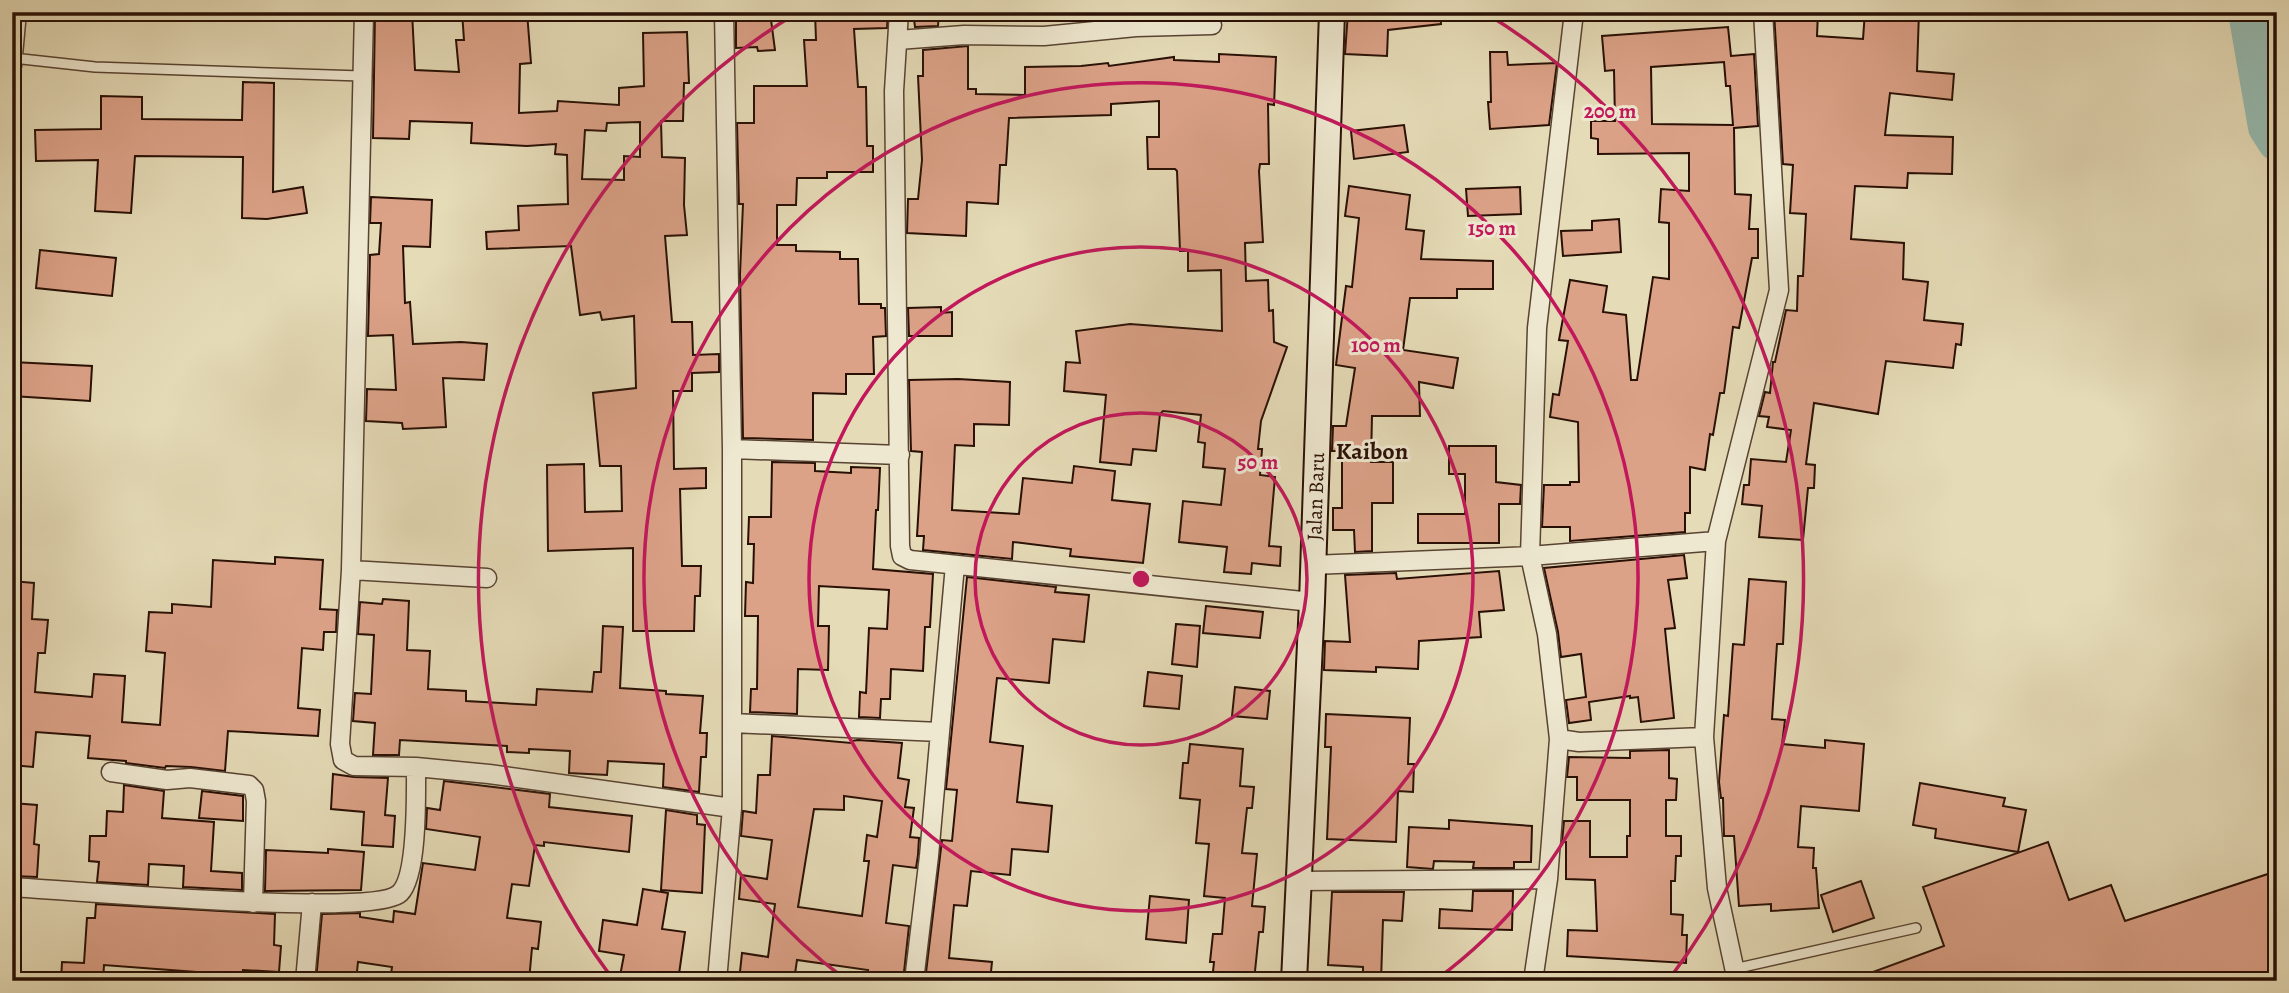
<svg xmlns="http://www.w3.org/2000/svg" width="2289" height="993" font-family="Alegreya,serif">
<style>
.lines{fill:none;stroke-linecap:round;stroke-linejoin:round}
.river{stroke:#96bbb0;stroke-width:40}
.building{fill:#dca288;stroke:#291005;stroke-width:2;fill-rule:evenodd}
.lane-casing{stroke:#584332;stroke-width:12}
.street-casing{stroke:#584332;stroke-width:21}
.secondary-casing{stroke:#291005;stroke-width:28}
.lane{stroke:#eee8d0;stroke-width:9}
.street{stroke:#eee8d0;stroke-width:18}
.secondary{stroke:#eee8d0;stroke-width:24}
.ring{fill:none;stroke:#c2185b;stroke-width:3.5}
.labels{text-anchor:middle;stroke-width:6;stroke-linejoin:round;paint-order:stroke}
.street-label{font-size:21px;fill:#291005;stroke:#eee8d0}
.quarter-label{font-size:24px;font-weight:bold;fill:#291005;stroke:#eee8d0}
.centre{fill:#c2185b;stroke:#eee8d0;stroke-width:3.5}
.ring-label{font-size:21px;text-anchor:middle;font-weight:bold;fill:#c2185b;stroke:#eee8d0;stroke-width:6;stroke-linejoin:round;paint-order:stroke}
</style>
<rect width="100%" height="100%" fill="#e5dbb7"/>
<filter id="stains"><feTurbulence type="fractalNoise" baseFrequency=".00286" numOctaves="4"/><feColorMatrix values="0 0 0 0 .2 0 0 0 0 .09 0 0 0 0 .02 0 0 0 .5 -.17"/></filter>
<radialGradient id="worn" r=".72"><stop offset=".6" stop-color="#630" stop-opacity="0"/><stop offset="1" stop-color="#630" stop-opacity=".3"/></radialGradient>
<g class="lines">
<path class="river" d="M2248,12L2268,127L2277,141"/>
</g>
<path class="building" d="M375,12H412L415,70L459,72L456,40H464L462,12H527L531,63L520,64L519,113L557,111L558,101L619,105V88L644,86L643,33L687,32L689,83H684L683,121H661L662,157L685,158L684,205L687,235L665,236L672,322H692L693,355L719,354V372L692,373V391H673L674,469L706,468V488L680,489L682,566H701L700,596H695L694,631H633V548L548,551L547,465L584,464L585,512L622,511L621,466H600L593,393L636,388L634,316L602,320L600,312L580,315L571,246L487,249L486,232L519,230L518,206L568,204L567,155L555,154L556,144L527,146L471,143L472,123L410,121L409,139L373,138ZM640,122V157L624,156V180L582,179L585,130L606,131L607,123Z
M736,12H770L775,50L758,51L757,47L736,48Z
M815,12H888L887,28L854,29L858,87H866L867,146H873V172H827V178H797L796,205H777V245H796V251L840,252V259H858L859,304H881V308H885L886,336L873,337L874,374H846V394L813,393V440L743,438L740,274L743,204H739L737,123H754V86H807L804,40H816Z
M913,12H939L938,26L915,27Z
M1348,12H1440L1441,24L1388,30L1387,56L1345,54Z
M1774,12H1818L1817,36L1863,39L1865,12H1919L1917,71L1954,74L1952,100L1890,93L1885,135L1953,137L1952,174L1908,173L1907,188L1855,186L1851,239L1904,243L1903,279L1928,282L1924,320L1963,324L1961,345L1956,344L1953,368L1886,361L1878,414L1814,403L1806,464L1815,465L1814,488H1808L1803,540L1759,537L1762,506L1742,504L1744,485H1749L1751,459L1786,462L1791,430L1767,427L1769,417L1759,416L1765,392L1770,393L1773,362H1775L1786,310L1797,311L1798,276H1803L1806,214L1790,213L1793,165L1783,164Z
M1728,27L1731,56L1754,54L1758,126L1734,128L1735,194L1751,195L1749,229H1758V258H1752L1739,328L1733,327L1724,393H1720L1713,435L1710,434L1705,470L1690,467V513H1685V532L1570,541V527H1542L1544,485H1570V482H1579L1578,422L1550,417L1553,394L1559,395L1568,341L1559,340L1570,280L1607,286L1603,312L1626,315L1631,380H1637L1653,277L1669,279V223L1659,222L1661,189L1689,191V153L1598,154V139L1591,138V121H1615L1614,70L1605,71L1602,36ZM1724,62L1726,86H1730L1733,125L1652,124L1651,67Z
M968,46V89H976V94L1025,95V67L1081,66L1108,63L1109,66L1174,57V60L1219,62V54L1276,57L1274,105L1268,104L1269,164H1260L1259,171L1263,242L1245,243L1246,281L1268,280L1269,311L1273,310L1274,342L1287,347L1261,421L1258,449H1262L1260,475L1275,477L1269,546L1281,547L1280,566L1252,563L1251,574L1224,572L1227,547L1179,542L1183,501L1221,505L1225,469L1203,467L1205,443L1198,442L1201,415L1163,411L1160,414L1156,451L1133,449L1131,465L1100,462L1106,395L1064,391L1066,362L1080,363L1076,331L1130,324L1222,331L1221,270L1188,271V251H1180L1177,171L1175,169H1148L1147,137H1159V101L1111,104V115L1009,118L1006,165H1000L998,204L967,202L966,236L907,233L908,199H918L922,160L918,76H923V50Z
M1490,52H1507L1508,65L1557,63L1549,125L1490,129L1488,102H1491Z
M243,82L274,83L273,192L303,187L307,213L267,219L242,218L243,157L135,156L131,213L95,211L98,160L36,161L35,130L101,129V96L142,97V119L242,120Z
M1404,125L1408,152L1354,159L1351,131Z
M1349,186L1410,195L1406,229L1424,231L1421,259L1493,261V289H1457V298H1410L1403,350L1458,358L1453,388L1419,382L1420,416H1372L1371,462H1393V503H1372V551L1355,552L1354,530H1333V508H1342V451H1332L1333,426H1346L1355,368L1336,365L1346,286L1352,287L1359,218L1345,216Z
M1520,187L1521,214L1468,216L1466,189Z
M371,197L432,200L430,247L403,246L405,303L410,302L413,344L461,342L487,344L484,380L443,378L446,427L403,429L402,423L366,421L367,389L396,390L393,335L368,336L370,255L379,254L381,223H370Z
M1619,219L1621,252L1563,256L1561,231L1592,230V221Z
M40,250L116,258L112,296L36,288Z
M941,307V313L952,312V336H909L908,308Z
M12,362L92,366L90,401L12,396Z
M958,379L1010,382L1009,425L974,424V446L955,445L952,510L1019,514L1023,478L1072,483L1074,466L1115,471L1112,500L1150,504L1143,563L1070,556L1071,549L1013,542L1012,559L923,550L924,536H917L922,452L911,451L909,380Z
M1449,446H1496V482L1521,485L1520,504H1499V543H1418V514H1465V474H1449Z
M772,462L815,463V471L851,473V467L880,468L878,510H876L873,569L933,574L930,627H925L923,671L891,669L890,699H881L880,718L859,717L860,692L866,693L869,628L887,629L889,590L819,586L818,626H829L828,670L798,669L797,714L750,712L751,689H757L758,616H745L746,582L753,583L754,544H748L749,517H771Z
M1684,555L1687,578L1668,580L1675,628L1665,629L1674,718L1641,722L1638,697L1630,698V696L1589,702L1591,720L1569,723L1566,700L1586,697L1581,654L1561,657L1558,632L1544,568Z
M275,557L323,560L320,609L337,610L336,632H324L323,650L302,648L298,708L320,710L318,736L228,731L225,771L191,767L166,766L165,768L126,763V761L88,758L90,736L36,732L33,767L12,765V581L34,583L32,619L48,620L45,653H38L35,692L92,697L94,674L125,676L122,722L160,725L165,653L146,651L149,612L172,613V604L211,607L213,560L275,564Z
M1499,571L1504,610L1479,612L1481,637L1419,641L1418,669L1376,667V672L1324,670L1325,641L1350,642L1345,575L1396,573L1397,579Z
M967,577L1056,587L1055,592L1089,595L1084,642L1053,639L1049,683L997,678L990,742L1023,746L1017,802L1052,806L1048,852L1012,849L1010,875L971,871L967,906L954,905L949,958L992,962L990,981H925L942,840L952,841L957,790L946,789Z
M1749,579L1786,582L1783,644H1777L1772,719L1785,720L1782,744L1825,748V740L1864,744L1859,811L1801,806L1798,847L1814,848L1813,868H1816L1819,908L1771,911V904L1739,906L1734,836H1724L1723,798H1721L1719,782L1724,715L1728,716L1733,644L1744,645Z
M383,599L409,601L407,650L430,651L428,689L466,691V701L536,705L537,689L592,692L594,672H601L603,626L623,627L620,688L666,691V694L703,696L700,733H707L706,757H701L699,792L663,787L664,764L608,761L607,775L569,773L570,751L529,749V753L507,752V746L400,740L399,755H373L375,723L353,721L355,693L371,694L374,635L358,634L360,602L382,604Z
M1206,606L1263,612L1260,638L1203,633Z
M1176,624L1200,626L1197,667L1172,664Z
M1148,672L1182,676L1179,709L1144,706Z
M1235,687L1270,691L1267,719L1232,716Z
M1326,714L1410,718L1408,764H1414L1413,792L1398,791L1396,842L1327,839L1331,747H1325Z
M772,736L851,743V741L858,740L902,743L898,778L909,780L905,807L914,808L910,837L919,838L918,855L916,868L893,865L886,923L909,926L903,981H866L868,970L797,960L794,981H739L742,953L768,957L775,904L739,899L741,875L767,879L772,840L741,836L743,811L756,813L758,775H770ZM844,796L882,801L877,837L867,835L864,861H869L862,916L798,907L814,809L844,810Z
M1190,744L1243,749L1240,786L1254,787L1252,808H1247L1242,853L1257,854L1252,906L1265,907L1263,932H1259L1254,981H1212L1214,962H1210L1213,934H1222L1225,898L1204,896L1209,844L1196,843L1200,800L1180,798L1183,763H1188Z
M1669,750V778L1677,779L1676,800H1666V836H1681V856H1676L1675,881H1671V914L1683,915L1682,935H1687L1686,963L1567,956L1568,930L1597,931L1595,880L1566,879V842H1562L1564,821H1590V857H1627V836H1630V800H1577V777H1567L1569,757L1630,758V751Z
M333,774L354,777L388,778L385,815L395,816L393,847L362,845L364,812L331,809Z
M444,781L550,794L549,807L632,816L629,852L544,842V846L535,845L529,886L512,884L507,918L541,922L538,949L532,948L529,981H390L392,967L358,962L356,981H316L322,914L360,913V917L393,922L394,911L415,914L423,863L475,870L480,837L426,829L427,808L440,810Z
M1920,783L2005,798L2003,806L2026,810L2018,852L1935,838L1936,829L1913,825Z
M124,785L164,791L162,818L214,822L211,871L242,873V890L183,887L184,866L149,864L148,885L97,882L99,862L89,861L90,836H106L107,811L123,812Z
M202,791L243,796V821L199,818Z
M12,803L37,805L34,844L39,845L37,877L12,876Z
M666,810L697,815V824L705,825L702,893L661,890Z
M1449,820L1532,826L1531,862H1514V868H1473L1474,862L1434,861L1433,869L1407,867L1409,827L1449,829Z
M2048,842L2069,900L2111,885L2125,921L2277,871V981H1854V979L1944,946L1923,887Z
M328,849L364,852L361,890L265,891L266,850L328,853Z
M1861,881L1874,918L1833,932L1821,895Z
M643,889L668,893L662,929L685,932L678,981H631V978L620,976L624,955L599,951L603,920L637,925Z
M1473,891H1513L1512,930L1439,928L1440,909L1472,911Z
M1332,892H1404L1402,921L1383,920L1381,981H1363V967L1328,965Z
M1150,896L1189,900L1186,943L1146,939Z
M96,904L275,914L274,945L281,946L279,972L243,970V981H195L196,972L104,965L103,981H61L62,962L84,963L87,918H95Z"/>
<g class="lines">
<g class="lane-casing">
<path id="lane" d="M13,58L95,67L361,76
M1734,969L1916,928"/>
</g>
<g class="street-casing">
<path id="street" d="M364,12L351,570L340,744L343,760L354,766L416,767L489,774L732,808
M899,12L894,91L900,546L902,556L910,560L1312,602
M898,40L964,35L1044,36L1136,27L1212,25
M12,66L17,12
M732,449L900,455
M1312,565L1530,556L1716,541
M351,570L487,578
M732,723L940,732L955,565
M1559,739L1579,742L1704,737
M111,772L167,780L190,778L249,785L254,790L256,801L253,903
M1298,881L1548,879L1559,739L1547,634L1530,556L1537,328L1574,12
M12,887C66,890 375,918 400,893C418,875 416,794 416,767
M305,981L312,903
M717,981L732,808V449L724,12
M914,981L929,856L940,732
M1533,981L1548,879
M1737,981L1717,888L1704,737L1716,541L1779,290L1763,12"/>
</g>
<g class="secondary-casing">
<g id="secondary">
<path id="s1" d="M1294,981L1312,602L1332,12"/>
</g>
</g>
<use href="#lane" class="lane"/>
<use href="#street" class="street"/>
<use href="#secondary" class="secondary"/>
</g>
<g class="ring">
<circle cx="1141" cy="579" r="166"/>
<circle cx="1141" cy="579" r="332"/>
<path d="M845 979A497 497 0 1 1 1437 979"/>
<path d="M612 978A663 663 0 0 1 795 14M1487 14A663 663 0 0 1 1670 978"/>
</g>
<g class="labels">
<g class="street-label">
<text dy="7" stroke="none"><textPath href="#s1" startOffset="485">Jalan Baru</textPath></text>
</g>
<g class="quarter-label">
<text x="1372" y="459">Kaibon</text>
</g>
</g>
<circle cx="1141" cy="579" r="10" class="centre"/>
<g class="ring-label">
<text x="1610" y="118">200 m</text>
<text x="1492" y="235">150 m</text>
<text x="1376" y="352">100 m</text>
<text x="1258" y="469">50 m</text>
</g>
<rect width="2289" height="993" fill="none" stroke="#e5dbb7" stroke-width="42"/>
<rect x="14" y="14" width="2261" height="965" fill="none" stroke="#291005" stroke-width="3.5"/>
<rect x="21" y="21" width="2247" height="951" fill="none" stroke="#291005" stroke-width="2"/>
<rect width="100%" height="100%" filter="url(#stains)"/>
<rect width="100%" height="100%" fill="url(#worn)"/>
</svg>
